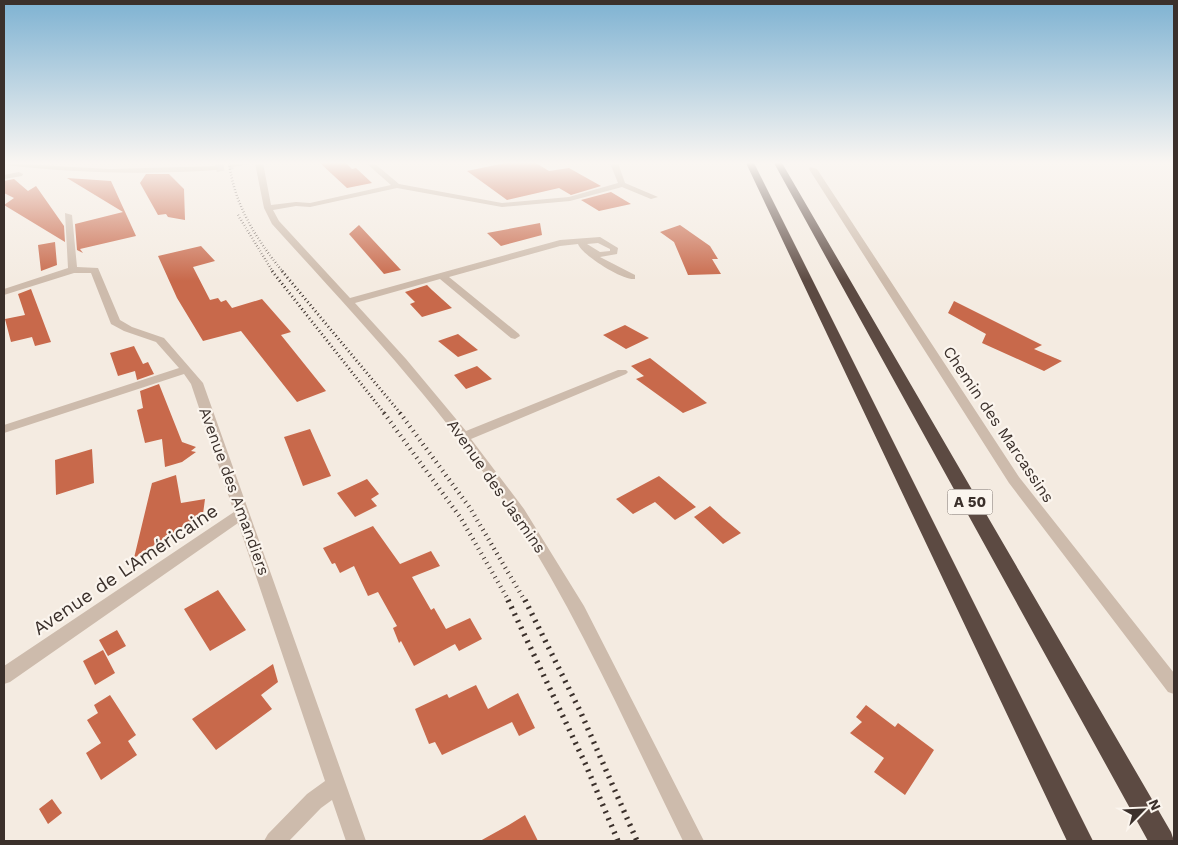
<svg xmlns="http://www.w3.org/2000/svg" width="1178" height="845" font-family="'Work Sans',sans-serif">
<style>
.building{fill:#c8694b}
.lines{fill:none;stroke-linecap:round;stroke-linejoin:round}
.minor-tunnel{stroke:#cfc6bd;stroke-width:8;stroke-dasharray:8 4.5;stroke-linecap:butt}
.minor{fill:#cdbbac;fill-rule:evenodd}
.highway{fill:#5c4a42;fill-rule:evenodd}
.rail-far3{stroke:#3b302b;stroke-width:2.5;stroke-dasharray:0.5 2.5;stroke-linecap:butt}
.rail-far2{stroke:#3b302b;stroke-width:3;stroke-dasharray:1 3;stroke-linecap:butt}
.rail-far1{stroke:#3b302b;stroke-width:4.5;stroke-dasharray:1 4.5;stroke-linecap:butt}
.rail{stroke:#3b302b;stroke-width:5.5;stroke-dasharray:2 5.5;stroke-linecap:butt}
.labels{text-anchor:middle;stroke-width:4.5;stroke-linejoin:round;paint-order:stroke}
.shield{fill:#fbf5ee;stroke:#756b66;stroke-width:1}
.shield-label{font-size:15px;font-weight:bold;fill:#3b302b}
.street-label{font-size:16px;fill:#3b302b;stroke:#fbf5ee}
.near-street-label{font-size:19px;fill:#3b302b;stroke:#fbf5ee}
</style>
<rect width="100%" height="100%" fill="#f4ebe1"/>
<path class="building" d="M320,163H346L352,169L356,168L372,183L347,188Z
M505,163H536L549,171L569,168L601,186L571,195L559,188L507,200L467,171Z
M146,174H169L184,189L185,220L168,217L166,214L158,215L140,183Z
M67,178L111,181L136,236L80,249L83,253L77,250L75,224L123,212Z
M14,179L28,191L36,186L64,226L65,242L4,205L14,198L4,193V181Z
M611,192L631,204L599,211L581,200Z
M540,223L542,235L501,246L487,233Z
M359,225L401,270L384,274L349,234Z
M680,225L710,246L718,259H712L721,274L688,275L674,242L660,232Z
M55,242L57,265L41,271L38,245Z
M201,246L215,261L193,267L210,300L218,298L221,302L226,300L232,308L262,299L291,332L281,335L326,391L297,402L241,331L203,341L177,298L158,256Z
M427,285L432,290L452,308L422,317L410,304L415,302L405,292Z
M31,289L51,342L35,346L32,337L11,342L5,319L25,315L18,294Z
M954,301L1042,345L1034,349L1062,361L1044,371L982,343L986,334L948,313Z
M625,325L649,338L626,349L603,335Z
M458,334L478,350L458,357L438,341Z
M134,346L143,364L148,362L154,374L137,380L135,371L118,376L110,353Z
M650,358L682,383L707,403L683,413L636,379L644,376L631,366Z
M477,366L492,379L466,389L454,375Z
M159,384L182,442L196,447L191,451L196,452L182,462L165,467L162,439L145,443L137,410L143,408L140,391Z
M310,429L331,476L303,486L284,437Z
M92,449L94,483L56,495L55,460Z
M176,475L181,503L205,499L203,514L134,558L152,483Z
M659,476L696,507L675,520L655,502L633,514L616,499Z
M367,479L379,494L371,499L377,506L355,517L337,493Z
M710,506L723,518L741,533L723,544L694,517Z
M373,526L400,564L431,551L440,566L412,577L431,610L434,608L446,629L470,618L482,639L459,651L455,644L414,666L401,641L399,643L393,628L397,626L378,592L368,596L354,566L340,573L335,563L332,564L323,548Z
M218,590L246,630L210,651L184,609Z
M117,630L126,646L108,656L99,640Z
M103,650L115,673L95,685L83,661Z
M273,664L278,682L261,695L272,709L216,750L192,719Z
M476,685L488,709L518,693L535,728L519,736L512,722L442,755L435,742L429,744L415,709L447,694L449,698Z
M110,695L136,735L128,741L137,755L101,780L86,753L101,743L87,720L98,713L94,705Z
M866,705L895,727L898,723L934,750L905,795L874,772L884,758L850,733L862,722L856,717Z
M52,799L62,813L48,824L39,809Z
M525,815L538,841H480L507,826Z"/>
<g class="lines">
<path class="minor-tunnel" d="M216,168L233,165"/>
<path class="minor" d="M4,163L110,169L216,166L220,168L216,170C145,175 75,173 4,165Z
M230,163H255L233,167H230Z
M255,163H263L271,205L296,202L310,203L391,185L366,163H374L399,184L502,203L569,197L618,183L610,163H618L625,183L658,197L651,199L622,187L570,201L502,207L397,188L310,207L296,206L273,210L279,221L350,298L560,240L600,237L618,248L617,254L600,257L635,275V279C623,281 582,255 578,244L560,246L449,277L519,334L520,336L515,339L511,338L440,279L355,303L406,359L466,431L618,370H626L628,372L626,374L471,439L524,509L584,606L704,841H683C629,732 580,619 514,517C445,410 357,318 272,224L264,208ZM598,243L610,249V251L600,252L587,244Z
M810,167L817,169L1019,477L1174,673V694L1168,692L1009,483L809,169Z
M19,172L23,174L22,176L4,179V175Z
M65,213L72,215L77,267L98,268L120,320L132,327L164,338L203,383L366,841H346L332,800L321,808L289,841H264L268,834L307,794L325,781L238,523L10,682L4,684V666L234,512L191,384L184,374L4,433V425L179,368L156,342L124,331L111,324L91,273H74L4,295V289L68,268Z"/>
<path class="highway" d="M746,163H754L1093,841H1067Z
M774,163H782L1171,832L1174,841H1148Z"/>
<path class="rail-far3" d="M229,163C235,206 256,239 283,272
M238,215L273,272"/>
<path class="rail-far2" d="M272,271L385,414
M282,271L401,414"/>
<path class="rail-far1" d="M384,413L460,517L509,601
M400,413L470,508L525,601"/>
<path class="rail" d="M508,600L585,763L618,841
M525,600L581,713L637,841"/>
</g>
<linearGradient id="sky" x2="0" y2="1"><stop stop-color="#7eb2d2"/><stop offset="0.58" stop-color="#faf6f2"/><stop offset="1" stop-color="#faf6f2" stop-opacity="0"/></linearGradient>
<rect width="1178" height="281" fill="url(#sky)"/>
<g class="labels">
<rect class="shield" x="947.5" y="489.5" width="45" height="25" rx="4"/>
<g class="shield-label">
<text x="970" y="507">A 50</text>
</g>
<g class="street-label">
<text transform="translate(999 424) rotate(56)" y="6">Chemin des Marcassins</text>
<text transform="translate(497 486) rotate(55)" y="6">Avenue des Jasmins</text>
<text transform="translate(235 491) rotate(70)" y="6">Avenue des Amandiers</text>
</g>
<g class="near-street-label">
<text transform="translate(125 569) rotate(-34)" y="7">Avenue de L'Américaine</text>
</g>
</g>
<rect width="1178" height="845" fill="none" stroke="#3b302b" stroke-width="10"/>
<g transform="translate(1143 810) rotate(66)" stroke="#fbf5ee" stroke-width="4" paint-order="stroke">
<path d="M0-4L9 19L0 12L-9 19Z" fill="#3b302b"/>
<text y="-8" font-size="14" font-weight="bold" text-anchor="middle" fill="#3b302b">N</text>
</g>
</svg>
